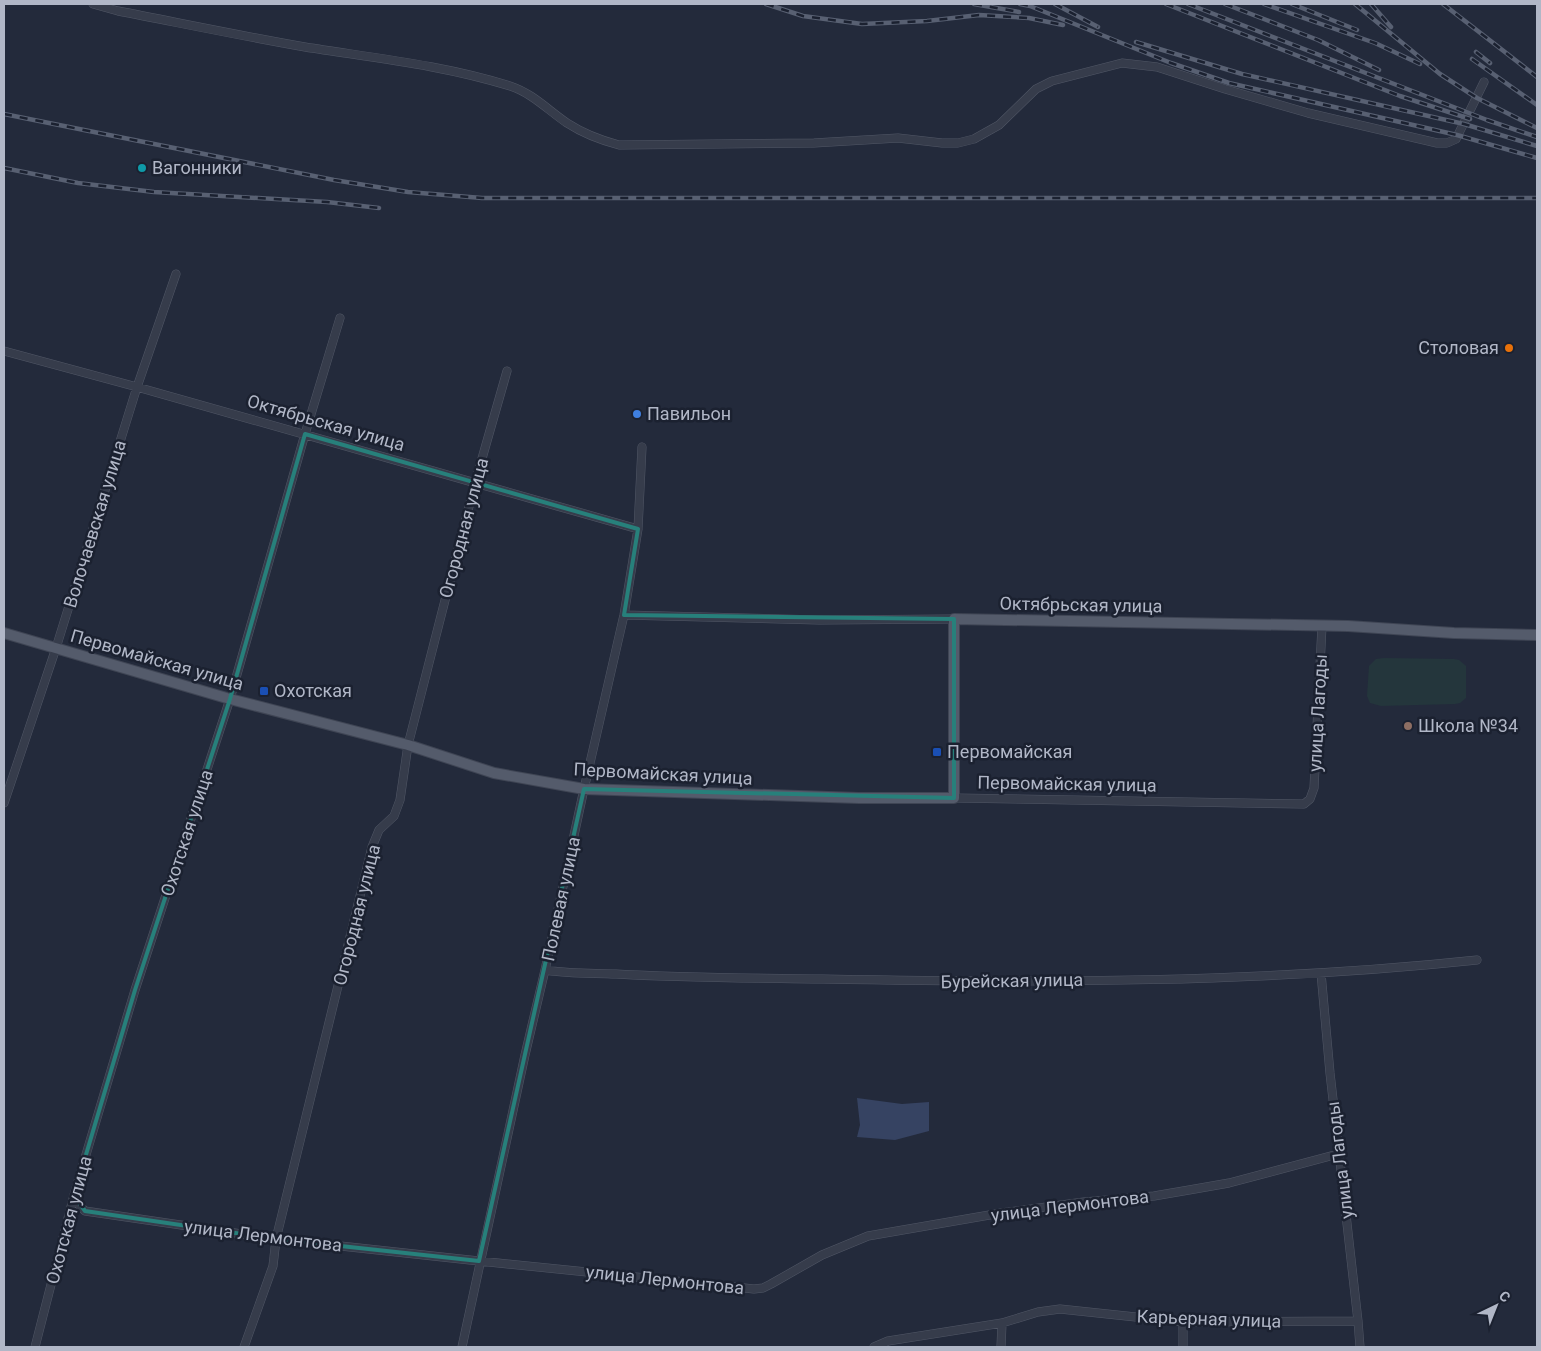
<svg xmlns="http://www.w3.org/2000/svg" width="1541" height="1351" font-family="Roboto,sans-serif">
<style>
.green{fill:#24363c}
.water{fill:#364362}
.lines{fill:none;stroke-linecap:round;stroke-linejoin:round}
.minor-casing{stroke:#515766;stroke-width:9}
.major-casing{stroke:#3f4554;stroke-width:12}
.minor{stroke:#363c4b;stroke-width:8}
.major{stroke:#545b6b;stroke-width:10}
.rail-casing{stroke:#586072;stroke-width:4.5}
.rail{stroke:#1b2130;stroke-width:2.5;stroke-dasharray:8;stroke-linecap:butt}
.marked{fill:none;stroke:#27807b;stroke-width:4;stroke-linejoin:round}
.culture-dot{fill:#0f9aa8;stroke:#1b2130;stroke-width:2}
.food-dot{fill:#e8710a;stroke:#1b2130;stroke-width:2}
.shop-dot{fill:#3f7fe0;stroke:#1b2130;stroke-width:2}
.transit-dot{fill:#1a4fb4;stroke:#1b2130;stroke-width:2}
.education-dot{fill:#8d6e63;stroke:#1b2130;stroke-width:2}
.labels{text-anchor:middle;stroke-width:5;stroke-linejoin:round;paint-order:stroke}
.poi-label{font-size:18px;fill:#b1b7c7;stroke:#1b2130;text-anchor:start}
.street-label{font-size:18px;fill:#b1b7c7;stroke:#1b2130}
</style>
<rect width="100%" height="100%" fill="#232a3b"/>
<path class="green" d="M1384,658L1454,659L1459,660L1466,666V698L1460,703L1455,704L1381,706L1370,703L1367,696L1369,666L1376,659Z"/>
<path class="water" d="M857,1098L902,1104L929,1102V1131L895,1140L857,1137L860,1125Z"/>
<g class="lines">
<g class="minor-casing">
<path id="minor" d="M93,4L118,11C180,23 242,36 305,47C374,58 443,65 510,86C532,93 548,110 567,123C584,134 600,140 619,145L814,143L898,138L942,143H958L974,139L999,125L1036,89L1052,81L1122,63L1157,67L1225,89L1308,113L1437,143H1447L1456,139L1484,82
M4,351L137,387L638,529
M624,615L819,620L954,619
M954,798L1304,804L1310,799L1314,788L1322,626
M4,803L56,648L137,387L176,274
M545,970C569,974 592,973 616,974C684,978 753,978 822,979C1040,983 1260,983 1477,960
M1321,973L1330,1073L1358,1321L1360,1347
M74,1195L77,1203L85,1211L276,1239L479,1261L754,1289L763,1288L771,1284L822,1255L868,1236L1001,1213L1084,1202L1154,1196L1189,1190L1229,1183L1338,1154
M1183,1322V1347
M35,1347L74,1195L135,990L230,699L305,434L340,318
M244,1347L273,1266L276,1239L372,847L379,830L394,816L400,800L408,745L475,483L507,371
M462,1347L525,1055L545,970L584,789L624,615L638,529L642,447
M874,1347L888,1341L1002,1323L1038,1312L1060,1309L1183,1322L1358,1321
M1001,1347L1002,1323"/>
</g>
<g class="major-casing">
<path id="major" d="M4,633L230,699L408,745L494,773L584,789L859,798H954V619L1348,626L1454,633L1537,635"/>
</g>
<use href="#minor" class="minor"/>
<use href="#major" class="major"/>
<g class="rail-casing">
<path id="rail" d="M766,4L803,16L862,24L927,21L979,15L1029,18L1063,25
M974,4L1019,12
M1020,4L1030,6L1171,63L1229,83L1457,135L1537,158
M1055,4L1098,27
M1166,4L1400,96L1470,119
M1188,4L1487,120L1537,137
M1225,4L1318,40L1379,70
M1264,4L1375,43L1420,64
M1292,4L1357,30
M1355,4L1440,74L1477,98L1537,128
M1371,4L1391,27
M1443,4L1537,77
M1136,42L1242,74L1464,124L1537,146
M1476,52L1490,63
M1472,59L1537,105
M4,114L334,180L408,192L482,198H1537
M4,168L78,183L154,192L327,202L379,208"/>
</g>
<use href="#rail" class="rail"/>
</g>
<path class="marked" d="M305,434L638,529L624,615L954,619V798L584,789L479,1261L276,1239L85,1211L74,1195L135,990L230,699Z"/>
<circle class="culture-dot" cx="142" cy="168" r="5"/>
<circle class="food-dot" cx="1509" cy="348" r="5"/>
<circle class="shop-dot" cx="637" cy="414" r="5"/>
<g class="transit-dot">
<rect x="259" y="686" width="10" height="10" rx="2.5"/>
<rect x="932" y="747" width="10" height="10" rx="2.5"/>
</g>
<circle class="education-dot" cx="1408" cy="726" r="5"/>
<g class="labels">
<g class="poi-label">
<text x="152" y="174">Вагонники</text>
<text x="1499" y="354" text-anchor="end">Столовая</text>
<text x="647" y="420">Павильон</text>
<text x="274" y="697">Охотская</text>
<text x="1418" y="732">Школа №34</text>
<text x="947" y="758">Первомайская</text>
</g>
<g class="street-label">
<text transform="translate(326 423) rotate(16)" y="6">Октябрьская улица</text>
<text transform="translate(95 524) rotate(-73)" y="6">Волочаевская улица</text>
<text transform="translate(464 528) rotate(-75)" y="6">Огородная улица</text>
<text transform="translate(1081 605) rotate(1)" y="6">Октябрьская улица</text>
<text transform="translate(157 660) rotate(16)" y="6">Первомайская улица</text>
<text transform="translate(1318 713) rotate(-87)" y="6">улица Лагоды</text>
<text transform="translate(663 774) rotate(3)" y="6">Первомайская улица</text>
<text transform="translate(1067 784) rotate(1)" y="6">Первомайская улица</text>
<text transform="translate(187 833) rotate(-72)" y="6">Охотская улица</text>
<text transform="translate(561 899) rotate(-78)" y="6">Полевая улица</text>
<text transform="translate(357 915) rotate(-76)" y="6">Огородная улица</text>
<text transform="translate(1012 981) rotate(-1)" y="6">Бурейская улица</text>
<text transform="translate(1340 1160) rotate(-97)" y="6">улица Лагоды</text>
<text transform="translate(1070 1206) rotate(-7)" y="6">улица Лермонтова</text>
<text transform="translate(69 1220) rotate(-75)" y="6">Охотская улица</text>
<text transform="translate(263 1236) rotate(7)" y="6">улица Лермонтова</text>
<text transform="translate(665 1280) rotate(6)" y="6">улица Лермонтова</text>
<text transform="translate(1209 1319) rotate(2)" y="6">Карьерная улица</text>
</g>
</g>
<rect width="1541" height="1351" fill="none" stroke="#b1b7c7" stroke-width="10"/>
<g transform="translate(1496 1306) rotate(43)" stroke="#1b2130" stroke-width="4" paint-order="stroke">
<path d="M0-4L9 19L0 12L-9 19Z" fill="#b1b7c7"/>
<text y="-8" font-size="14" font-weight="bold" text-anchor="middle" fill="#b1b7c7">С</text>
</g>
</svg>
